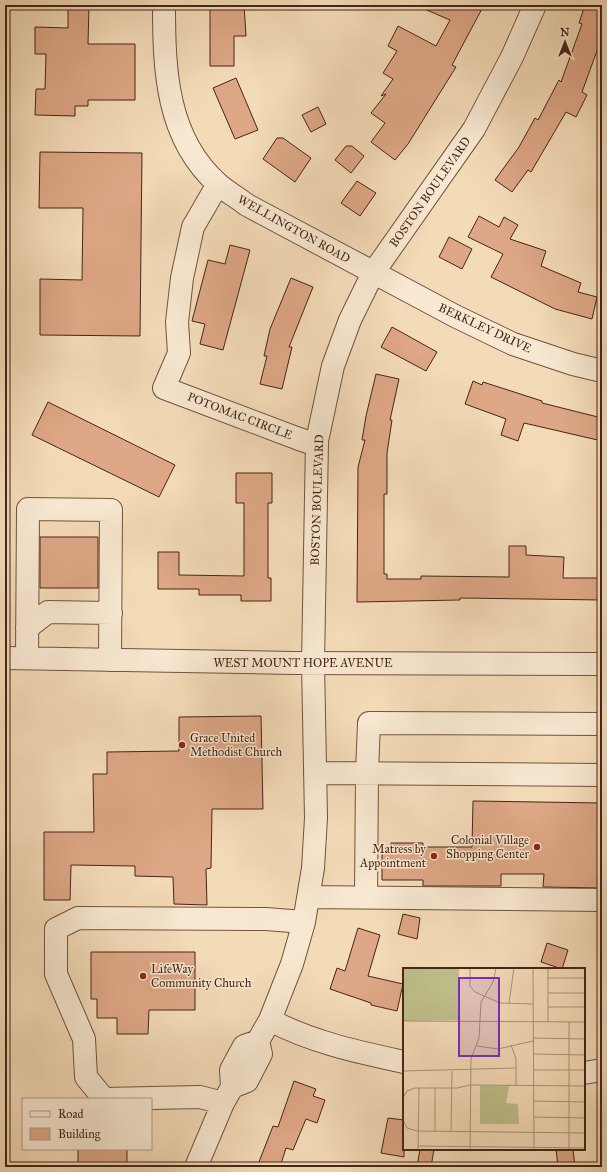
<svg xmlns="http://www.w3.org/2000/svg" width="607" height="1172" font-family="'IM FELL Great Primer',serif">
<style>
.green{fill:#bfbf8c;stroke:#827251}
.building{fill:#dea787;stroke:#462516}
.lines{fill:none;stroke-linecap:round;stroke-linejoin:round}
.minor-casing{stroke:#72523e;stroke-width:24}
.minor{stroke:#f8e8d1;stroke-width:22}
.poi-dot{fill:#8f2418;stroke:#f8e8d1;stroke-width:1.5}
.labels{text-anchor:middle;stroke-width:3;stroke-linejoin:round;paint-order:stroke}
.street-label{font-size:12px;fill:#462516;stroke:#f8e8d1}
.poi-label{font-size:12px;fill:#462516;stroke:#f8e8d1;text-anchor:start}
.inset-road{fill:none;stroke:#ae9277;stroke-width:1}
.view{fill:#7b2cbf;fill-opacity:0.15;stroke:#7b2cbf;stroke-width:2}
.inset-edge{fill:none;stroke:#462516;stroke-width:2}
</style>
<rect width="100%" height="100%" fill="#f4dbb8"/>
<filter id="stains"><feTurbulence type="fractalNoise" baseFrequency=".005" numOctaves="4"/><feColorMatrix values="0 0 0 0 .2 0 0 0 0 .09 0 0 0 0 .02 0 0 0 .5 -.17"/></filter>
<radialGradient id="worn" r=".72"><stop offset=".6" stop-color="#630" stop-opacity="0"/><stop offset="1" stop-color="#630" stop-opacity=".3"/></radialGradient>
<path class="green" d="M5,5H9L10,59L5,334Z
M5,524L9,627H5Z"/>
<path class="building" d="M68,5H89L88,44H135V100H88V106H75V116L35,115L36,89H45L46,54H35V27L68,28Z
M210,5H244L246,36H234V66H210Z
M415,5H484L452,65L456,67L408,144L395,160L371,142L385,123L371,113L386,94L381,96L393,79L383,73L397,51L388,46L398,26L436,46L450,20Z
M585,5H602V37L582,92L587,95L576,117L566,112L531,172L528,170L512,192L495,180L519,147L535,118L538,120L559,80L561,82L582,24L579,23Z
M236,78L258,130L235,139L213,88Z
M318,107L326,124L311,132L302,115Z
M277,138H283L311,158L295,182L263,159Z
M346,146H352L364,156L351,173L335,160Z
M40,152L142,153L140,336L40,335V279L82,280L83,208H39Z
M357,181L376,193L360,216L341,203Z
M479,216L499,227L504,217L518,225L510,239L546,251L541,266L581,283L578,292L597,297L592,319L555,309L491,277L503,254L468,237Z
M449,237L472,249L462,269L439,257Z
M230,245L250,250L223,350L200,344L205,324L192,321L208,260L225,264Z
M291,278L313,287L289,347H292L282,389L260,384L267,356H264L270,329Z
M392,327L437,352L426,371L381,347Z
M376,374L399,379L390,420H392L387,453V494H384V574H387V579H421V576L509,577V546H526V555L564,557L563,578H602V600L460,598V600L357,602L358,467L365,440H362L366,416Z
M473,381L482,385L483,382L542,401V403L602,418V441L524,423L518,441L501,435L506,419L465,404Z
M48,402L175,465L159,497L32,435Z
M236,473H272V503H268V578H271V601H241V595H199V589H158V552H179V575L244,576V503H236Z
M40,537H98V588H40Z
M261,716L263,809H212L211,868L206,869L207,905L174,904L173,877L135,876V866L71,865L70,900H44V832H94L93,774H107V752L179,751V717Z
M473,801L602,803V888L543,887L544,874H501V886H423V880H382V852H391V843H423V847H472Z
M403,914L420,918L417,939L398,934Z
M358,928L380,935L368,976L403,984L397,1011L371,1005V1003L330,989L337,968L345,971Z
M547,943L568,950L562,969L541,962Z
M91,952H195V1010H149L148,1034H117V1018H97V999H91Z
M294,1081L316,1089L313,1096L325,1100L317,1123L306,1119L293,1150L286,1148L280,1167H257L273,1126L278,1127Z
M388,1118L404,1120V1157L381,1153Z
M78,1149H127V1167H78Z
M420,1149H434L431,1167H417Z
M556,1149H573L575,1167H558Z"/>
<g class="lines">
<g class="minor-casing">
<path id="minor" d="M164,5C164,69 166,138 218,184C227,192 238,198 247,205L455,316L513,344L573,364L602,371
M218,184L193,227L182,278L177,322L179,353L164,388L299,439L308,442L317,441
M27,628L48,612L111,613
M5,658L293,663L602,664
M27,658L28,509L111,510L110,660
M315,773L602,775
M309,897L602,900
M366,897L367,773L369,723L602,724
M270,1020C311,1042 358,1052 404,1062
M584,1073L602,1070
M232,1087L247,1081L261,1054L258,1041
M223,1103L200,1097L104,1099L86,1077L84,1039L56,974V929L78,918L266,919L304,922
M196,1167L223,1103L232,1087L231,1070L244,1046L258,1041L270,1020L292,964L304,922L313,868L316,818L313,663L317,441L333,366L350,320L373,273L474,129L512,57L535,5"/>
</g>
<use href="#minor" class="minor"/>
</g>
<g class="poi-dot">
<circle cx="182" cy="745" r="4"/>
<circle cx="537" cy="847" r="4"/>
<circle cx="434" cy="856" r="4"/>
<circle cx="143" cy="976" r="4"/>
</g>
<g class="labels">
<g class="street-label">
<text transform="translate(430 192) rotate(-55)" y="4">BOSTON BOULEVARD</text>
<text transform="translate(294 229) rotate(29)" y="4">WELLINGTON ROAD</text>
<text transform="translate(485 328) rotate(25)" y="4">BERKLEY DRIVE</text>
<text transform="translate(240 416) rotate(21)" y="4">POTOMAC CIRCLE</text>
<text transform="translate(317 500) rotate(-88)" y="4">BOSTON BOULEVARD</text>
<text x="303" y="667">WEST MOUNT HOPE AVENUE</text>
</g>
<g class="poi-label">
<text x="190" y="742">Grace United<tspan x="190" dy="14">Methodist Church</tspan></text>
<text x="529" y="844" text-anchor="end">Colonial Village<tspan x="529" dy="14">Shopping Center</tspan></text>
<text x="426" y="853" text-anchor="end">Matress by<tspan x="426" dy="14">Appointment</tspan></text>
<text x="151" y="973">LifeWay<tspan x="151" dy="14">Community Church</tspan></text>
</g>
</g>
<g transform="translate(403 968)">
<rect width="182" height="182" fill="#f4dbb8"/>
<path d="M0,0H56V52L0,53ZM77,118H106L103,135L115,136L116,156H77Z" fill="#bfbf8c"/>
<path class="inset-road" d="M67,0V18L72,24L97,35L130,36M130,0L131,182M145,0V54M145,10H182M145,25H182M106,35L111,0M145,39H182M0,53L182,54M166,54V182M0,70V85M130,70L182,71M108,77L113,91V117M74,78L95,81L130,73M131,86L182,87M131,102H182M0,103L113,100M0,130L4,123L12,120H54L67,117L182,118M131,133L182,134M131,149L182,150M0,152L4,160L14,163L182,165M32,164V120M48,164L49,103M15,178L182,180M15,182L16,120M67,182L68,91L76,70L78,34L90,14L93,0"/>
<path class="view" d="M56,10H96V88H56Z"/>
<rect width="182" height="182" class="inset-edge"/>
</g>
<rect width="607" height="1172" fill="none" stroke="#f4dbb8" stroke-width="20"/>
<rect x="6" y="6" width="595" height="1160" fill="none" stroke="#462516" stroke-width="2"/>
<rect x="10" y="10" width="587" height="1152" fill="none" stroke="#462516"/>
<rect x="22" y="1098" width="130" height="52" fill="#f8e8d1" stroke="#b19a86"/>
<rect x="30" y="1111" width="20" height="6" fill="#f8e8d1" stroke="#b19a86"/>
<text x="58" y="1118" font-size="12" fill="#462516">Road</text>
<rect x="30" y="1128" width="20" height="12" fill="#dea787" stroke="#b19a86"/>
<text x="58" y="1138" font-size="12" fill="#462516">Building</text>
<g transform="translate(565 42)" stroke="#f8e8d1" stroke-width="3" paint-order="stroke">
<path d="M0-3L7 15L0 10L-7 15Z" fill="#462516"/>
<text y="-6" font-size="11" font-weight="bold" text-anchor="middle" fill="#462516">N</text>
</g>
<rect width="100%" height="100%" filter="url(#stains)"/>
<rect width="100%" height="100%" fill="url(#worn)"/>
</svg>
